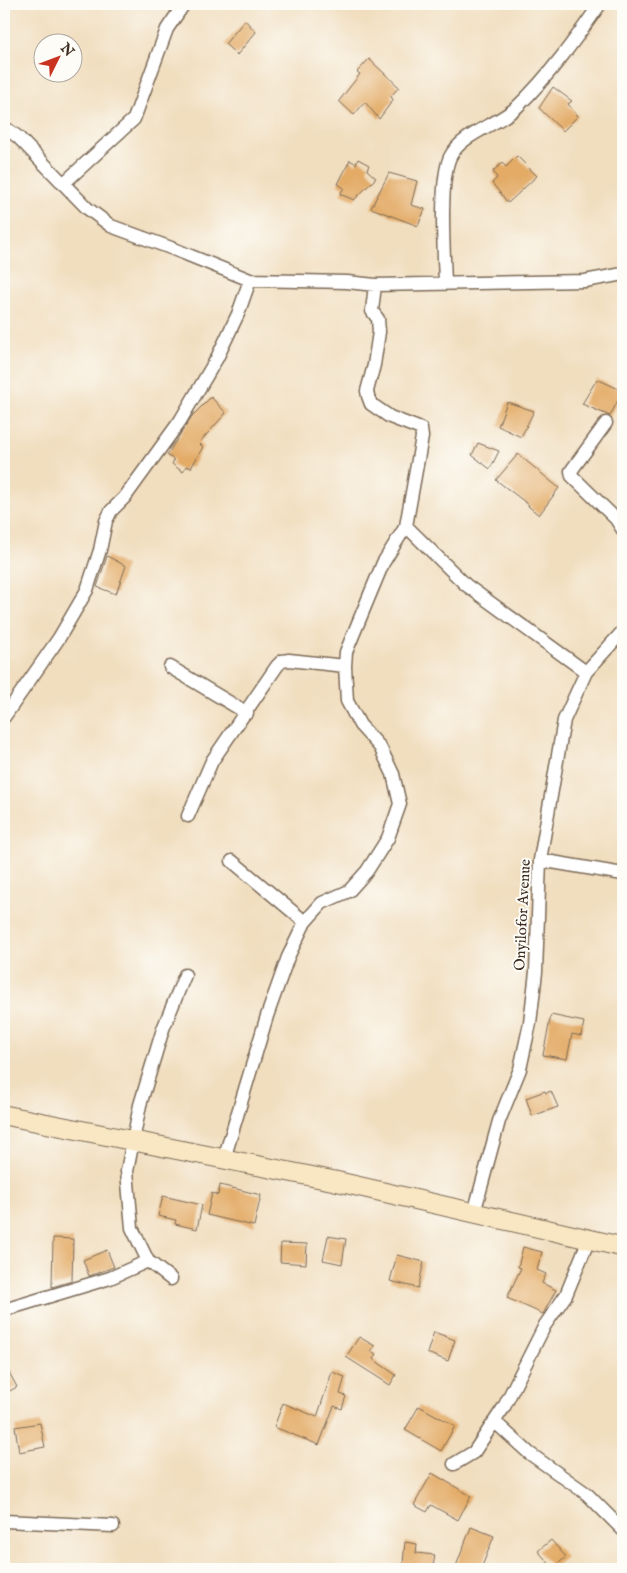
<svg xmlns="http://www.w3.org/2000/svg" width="627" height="1573" font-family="'IM FELL English',serif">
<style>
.building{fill:#e3ab66}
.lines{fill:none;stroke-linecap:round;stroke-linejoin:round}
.minor-casing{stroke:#7b6956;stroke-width:15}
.secondary-casing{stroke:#7b6956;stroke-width:21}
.minor{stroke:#fff;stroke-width:12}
.secondary{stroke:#f9e7c3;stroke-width:19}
.labels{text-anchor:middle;stroke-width:4;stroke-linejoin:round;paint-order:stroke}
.street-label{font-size:15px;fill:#3b2a1e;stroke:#fdfcf7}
</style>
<rect width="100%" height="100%" fill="#fdfcf7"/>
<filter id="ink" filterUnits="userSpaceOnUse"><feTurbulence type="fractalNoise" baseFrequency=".02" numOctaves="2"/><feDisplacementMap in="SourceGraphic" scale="10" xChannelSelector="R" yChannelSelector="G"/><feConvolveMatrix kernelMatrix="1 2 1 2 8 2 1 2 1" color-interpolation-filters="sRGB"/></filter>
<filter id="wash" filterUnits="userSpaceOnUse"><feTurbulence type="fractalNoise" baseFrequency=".0096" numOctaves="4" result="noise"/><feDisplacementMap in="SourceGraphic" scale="20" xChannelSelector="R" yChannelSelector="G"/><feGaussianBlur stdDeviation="1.12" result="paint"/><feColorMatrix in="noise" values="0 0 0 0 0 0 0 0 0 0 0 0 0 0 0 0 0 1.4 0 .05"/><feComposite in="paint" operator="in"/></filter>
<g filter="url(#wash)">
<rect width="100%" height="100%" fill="#f1debf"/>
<g id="blocks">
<path class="building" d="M245,20L256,32L237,55L225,44Z
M369,59L399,87L391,96L393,100L379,119L365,102L354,115L339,101L360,74L357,72Z
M553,87L572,101L568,104L578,116L563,131L539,108Z
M517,156L537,176L508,203L492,183L497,178L493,171L502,163L506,167Z
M358,159L369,165L367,170L376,178L354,200L340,194L344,188L338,184L350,160L356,164Z
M389,173L417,181L411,205L425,209L418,226L371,208Z
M597,379L623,391L610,416L582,404Z
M211,397L226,413L199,443L203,447L191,468L186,466L183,472L172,464L174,460L167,455L192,416Z
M507,402L534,411L521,437L498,426Z
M478,443L499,451L490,469L472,455Z
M518,454L559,488L539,515L528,506L529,505L496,480Z
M107,556L126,566L116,594L97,587Z
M551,1015L584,1022L581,1036L572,1034L567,1059L543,1055Z
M545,1091L546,1093L551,1091L558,1107L532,1116L526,1098Z
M220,1185L261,1195L254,1226L207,1215L212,1193L218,1195Z
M163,1196L202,1205L197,1229L175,1224L176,1220L158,1216Z
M328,1236L346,1239L342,1264L323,1260Z
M53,1238L73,1239L72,1281L52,1287Z
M281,1243L307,1244L306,1264L280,1262Z
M523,1247L542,1252L537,1270L546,1274L542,1283L556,1290L543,1314L507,1298L521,1268L518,1267Z
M107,1250L114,1267L89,1276L83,1260Z
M397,1255L424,1262L418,1288L390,1281Z
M434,1332L455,1340L448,1361L427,1353Z
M359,1337L375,1346L371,1351L376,1354L373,1359L396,1375L390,1385L346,1357Z
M4,1363L17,1387L4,1394Z
M332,1372L345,1377L340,1394L346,1396L342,1409L334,1406L319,1445L274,1427L283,1403L317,1417Z
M419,1406L455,1426L441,1451L405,1430Z
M40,1423L45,1447L19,1452L15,1427Z
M432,1473L471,1496L458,1520L431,1505L427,1512L414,1505Z
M471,1527L494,1536L481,1569H455Z
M551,1540L566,1557L553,1568L538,1551Z
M405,1542L417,1544L416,1553L435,1555L433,1567L403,1564Z"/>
</g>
</g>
<g filter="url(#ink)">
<use href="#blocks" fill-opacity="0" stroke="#7b6956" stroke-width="1"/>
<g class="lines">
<g class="minor-casing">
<path id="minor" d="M4,127L18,137L87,208L111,226L171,248L250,280L347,282L375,285L585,281L623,274
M63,184L134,119L167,29L184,4
M445,282C444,254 439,181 450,157C462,133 498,125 517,107C549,76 575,40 600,4
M606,423L571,471L572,476L616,519L623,530
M406,526L466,585L586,672
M170,667L247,713
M4,717L59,638L87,590L100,550L106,521L111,511L125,497L180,421L217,358L238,314L250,280
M188,816L212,761L277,666L282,661L289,660L345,666
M540,860L623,874
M232,861L305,922
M224,1159L267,1016L288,957L305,922L322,903L349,891L367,871L388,838L400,804L393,774L380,747L360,725L347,701L345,666L346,652L383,563L406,526L422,437L421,429L390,417L371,404L368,396L367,391L374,365L379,332L378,319L372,311L375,285
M474,1213L499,1121L520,1069L530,1023L536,972L540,860L564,720L586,672L623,631
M171,1279L148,1261L132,1228L127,1171L140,1105L163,1029L185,975
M4,1310L110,1278L148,1261
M495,1422L529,1453L587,1494L623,1530
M454,1464L474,1452L504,1407L545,1325L566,1295L589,1239
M4,1521L113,1526"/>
</g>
<g class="secondary-casing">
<path id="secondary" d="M4,1115L335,1181L623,1247"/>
</g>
<use href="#minor" class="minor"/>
<use href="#secondary" class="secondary"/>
</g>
</g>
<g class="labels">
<g class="street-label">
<text transform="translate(522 915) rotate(-87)" y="5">Onyilofor Avenue</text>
</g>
</g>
<rect width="627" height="1573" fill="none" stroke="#fdfcf7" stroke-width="20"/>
<g transform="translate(58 58) rotate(48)"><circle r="24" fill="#fdfcf7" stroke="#afa8a0"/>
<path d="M0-4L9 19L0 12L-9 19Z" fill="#c8321e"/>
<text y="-8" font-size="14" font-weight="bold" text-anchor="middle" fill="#3b2a1e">N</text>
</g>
</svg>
